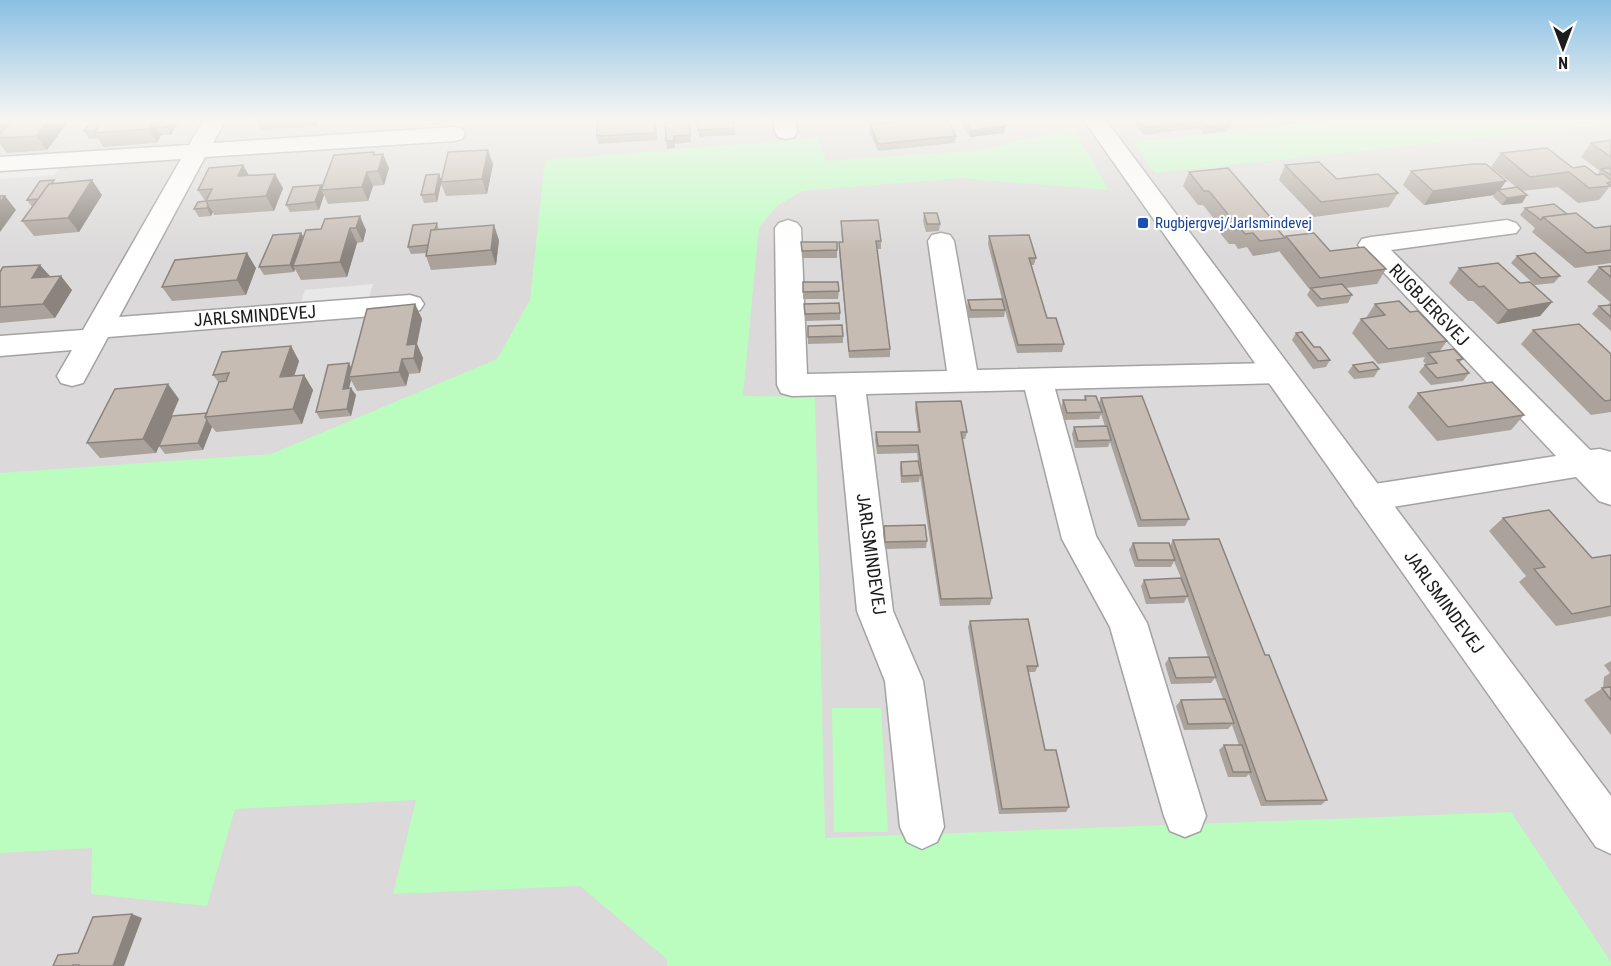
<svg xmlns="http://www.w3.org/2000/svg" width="1611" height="966" font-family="'Roboto Condensed',sans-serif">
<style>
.residential{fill:#dbd9d9}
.park{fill:#bafdbf}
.parking{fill:#e8e8e8}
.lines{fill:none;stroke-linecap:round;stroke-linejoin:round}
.minor-casing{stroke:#a3a3a3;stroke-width:3}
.tertiary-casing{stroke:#a3a3a3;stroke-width:3}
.minor{fill:#fff;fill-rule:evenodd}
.tertiary{fill:#fff;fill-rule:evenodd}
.wall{fill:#aaa29b}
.shaded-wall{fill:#8b847e}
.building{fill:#c6bcb4;stroke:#8b847e;stroke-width:1.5}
.transit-dot{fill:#1a4fb4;stroke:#fff;stroke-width:2}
.labels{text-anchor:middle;stroke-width:4.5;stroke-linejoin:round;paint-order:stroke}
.far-transit-label{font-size:15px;fill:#164399;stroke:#fff;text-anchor:start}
.street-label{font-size:18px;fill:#1c1c1c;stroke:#fff}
</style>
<rect width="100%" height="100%" fill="#efeae1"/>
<path class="residential" d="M0,119H1611V966H0Z"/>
<path class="park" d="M1343,119H1611V124L1155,173L1132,142Z
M1073,128L1109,190L960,178L802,191L778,205L759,227L743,396L815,397L825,838L1511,812L1611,962V966H667V959L580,886L393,894L416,800L235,809L207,906L91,894L92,848L0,853V473L271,454L497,359L530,300L545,160L818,138L826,161L982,150Z
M832,708H881L888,832H834Z"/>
<path class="parking" d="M64,160L54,175L0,179V164Z
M373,284L366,308L297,313L305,290Z"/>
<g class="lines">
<g class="minor-casing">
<path id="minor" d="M204,119H226L213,143L454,127L462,129L465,134L462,139L454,141L205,157L119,317L410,295L420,298L424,304L420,310L410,313L108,337L83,383L72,386L61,383L57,376L72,350L0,356V336L83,330L181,159L0,171V157L189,145Z
M773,119H795L797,132L794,137L786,139L778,137L775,132Z
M788,220L797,223L801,228L807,374L947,371L928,241L932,235L941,233L950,235L954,241L977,370L1277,363L1288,366L1292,373L1288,380L1277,383L1055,389L1096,536L1147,623L1206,816L1200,831L1185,837L1170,831L1164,816L1110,627L1062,539L1025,390L866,394L893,611L923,681L944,827L937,842L922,849L907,842L900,827L885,681L857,611L836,395L792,396L781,393L777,385L775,228L779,223Z
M1507,220L1516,223L1520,228L1516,233L1391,250L1590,450L1600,449L1611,452V505L1599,501L1576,477L1368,511L1356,507L1351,498L1356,489L1368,485L1556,456L1358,245L1362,239L1371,237Z"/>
</g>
<g class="tertiary-casing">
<path id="tertiary" d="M1083,119H1105L1611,796V854L1596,847Z"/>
</g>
<use href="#minor" class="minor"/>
<use href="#tertiary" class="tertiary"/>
</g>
<path class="wall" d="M0,119H70L47,150L7,153L0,144Z
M93,119H189L178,122L171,135H161L157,143L103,147L98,138L89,139L84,131Z
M247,119H319L315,127L260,130L256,122H249Z
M655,119L657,140L598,144L597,136L620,120Z
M697,119L734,128L735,135L699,137Z
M958,119H1001L1006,126L1004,133L970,137Z
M1131,119H1199L1201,121H1233L1231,128L1227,129L1226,131L1224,132L1204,134L1199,128L1144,135Z
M1279,119H1306L1305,121L1284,124Z
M689,120L691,142L675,144V148L667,149L666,141Z
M870,124L956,136L955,143L878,151L869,132Z
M1611,140V185L1599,200L1578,203L1558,187L1521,191L1527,195L1522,203L1502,205L1493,197L1494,195L1424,205L1403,185L1411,171L1506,181L1500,190L1516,187L1491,167L1501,153L1573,168L1597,175L1600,171L1581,157L1591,143Z
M375,154L389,168L384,185L373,186L368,201L328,204L324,195L319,210L290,212L286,205L321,185L322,187Z
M493,164L487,194L446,196L441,184L437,202L424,203L421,195L439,174L441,179Z
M243,165L249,176L283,188L274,211L214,215L213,212L211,216L199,217L194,209L205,201L198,190Z
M1285,165L1337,179L1398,193L1389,207L1314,217L1279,180Z
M1189,172L1277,225L1276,227L1285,237L1286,236L1386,269L1377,284L1346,288L1352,295L1348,303L1317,307L1307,295L1310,290L1279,251L1278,252L1253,256L1247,247L1238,249L1235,244H1229L1220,233L1222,229L1203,205H1198L1183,186Z
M56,183L102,195L79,232L34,236L22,221L32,207L27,200Z
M1525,208L1567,214L1595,228L1611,226V263L1575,268L1532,232L1535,228L1520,215Z
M924,213L940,224L939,231L926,232L923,221Z
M325,219L366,230L363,242L357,243L347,277L301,280L295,269L294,272L264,275L259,267L301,233L303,236L321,229Z
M841,221L881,241V249H877L890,349V357L849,358L839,249V242H842Z
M437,223L439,230L499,240L496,265L431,270L426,256V253L411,254L408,247Z
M989,236L1036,258L1034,265H1031L1047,318L1064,344L1062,352L1017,353L1005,310L1004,317L969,318L967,307L968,300L1002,299L988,244Z
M801,242L837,250V258H802Z
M1517,256L1560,276L1554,283L1535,285L1511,263Z
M40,265L50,276L72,290L55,318L0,323V272Z
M1611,266V331L1592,314L1599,306L1608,305L1610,302L1587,282L1599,267Z
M256,268L246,295L172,301L162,287Z
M1459,268L1520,283L1552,302L1540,316L1497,324L1473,301H1468L1449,283Z
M803,282L839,291L838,299H803Z
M415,304L422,319L417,344L423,358L420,373L409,374L406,386L357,391L351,380L349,388L356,395L351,416L320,419L316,412L352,368Z
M804,304L840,313V320L805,321Z
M1375,304L1410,312L1447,341L1439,352L1463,359L1459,363L1469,373L1463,381L1431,385L1419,372L1425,365L1426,364L1423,361L1425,357L1378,364L1352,333L1361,319L1366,318Z
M808,326L843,336V343L808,344Z
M1533,330L1611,354V412L1591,415L1521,344Z
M1296,333L1330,360L1326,367L1313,369L1292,340Z
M291,346L299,361L294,376L304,375L313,390L302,424L216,432L212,427L203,450L165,454L159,446L207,413L219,383L213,375Z
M1353,365L1379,369L1374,377L1354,379L1348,372Z
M1418,393L1524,415L1511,430L1437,441L1408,407Z
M1085,396L1099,403L1101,398L1189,519L1185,526L1138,527L1110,442L1108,447L1075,448L1072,434L1074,427L1105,426L1101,414L1099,419L1064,420L1061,408L1063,400H1084Z
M179,399L156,453L100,458L87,443Z
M916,402L967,432L965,439H962L992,598L990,605L940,606L920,476L919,482L901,483L900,469L901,462L918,461L917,453L877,454L875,439L876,432H918L915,409Z
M1503,518L1592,558L1611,555V616L1556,626L1519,582L1526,576L1489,531Z
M884,526L927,541L926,548L885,549L883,533Z
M1173,540L1265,655L1327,800L1321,805L1261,806L1249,774L1246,777H1228L1219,750L1224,745H1239L1232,725L1228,729L1184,730L1176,706L1181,700L1223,699L1215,678L1211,683L1171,684L1165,664L1169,658L1208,657L1187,597L1184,603L1146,604L1141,586L1144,580L1181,578L1174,561L1171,567H1135L1129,550L1133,543L1170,546Z
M970,621L1038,666L1035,672H1029L1045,750L1069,807L1066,812L999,814L968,627Z
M1611,661V735L1584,700L1603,688L1604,677L1610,673L1604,665Z"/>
<path class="shaded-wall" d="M50,119H70L47,150L36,136Z
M154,119H165L157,128L161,135L157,143L149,129Z
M172,119H189L178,122L171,135L167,127Z
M311,119H319L315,127Z
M1229,124L1226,131L1224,132L1227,125Z
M1006,126L1004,133L970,137L971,130Z
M488,150L493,164L487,194L482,179Z
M374,152L380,165L383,154L389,168L384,185L378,171L373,155Z
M243,165L251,179L238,176Z
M367,172L373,186L368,201L362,187Z
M275,174L283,188L274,211L266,196Z
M439,174L442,182H441V184L437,202L435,194Z
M92,180L102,195L79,232L68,218Z
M1506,181L1499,191L1498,190L1494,195L1424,205L1433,191Z
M321,185L323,190H321L324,195L319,210L315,202Z
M1527,195L1522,203L1502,205L1507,198Z
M5,196L16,210L0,232V202Z
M208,205L213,212L211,216L207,208Z
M360,216L366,230L363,242L356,228Z
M494,225L499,240L496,265L491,250Z
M350,228L357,243L347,277L340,262Z
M301,233L305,240L293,266L295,269L294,272L290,265Z
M247,253L256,268L246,295L237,280Z
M40,265L52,279L32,278Z
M61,276L72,290L55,318L43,304Z
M1552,302L1540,316L1497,324L1508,310Z
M415,304L422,319L417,344L423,358L420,373L407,345Z
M291,346L299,361L289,392L280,377Z
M402,359L409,374L406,386L399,372Z
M349,363L353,371L349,377L351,380L347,396L343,389Z
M304,375L313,390L302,424L293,409Z
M168,384L179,399L156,453L143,439Z
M351,388L356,395L351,416L347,409Z
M207,420L212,427L203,450L198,443Z
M132,914L142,918L124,966H113Z"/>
<path class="building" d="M0,119H12L7,125L0,126Z
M13,119H50L36,136L0,138V134Z
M93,119H103L95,131H84Z
M103,119H154L149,129L94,133Z
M162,119H172L167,127L157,128Z
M620,119H655L656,133L597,136V122L620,120Z
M697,119H733L734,128L698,130Z
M928,119H947L956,136L878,144L870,124Z
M963,119H1001L1006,126L971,130Z
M1139,119H1199L1201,122L1146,127Z
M1214,119H1231L1233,121L1227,122L1229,124L1227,125L1207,127L1201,120Z
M689,120L690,135L674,136V141H666L665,122Z
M1611,140V157L1591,143Z
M1547,148L1573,168L1585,166L1597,175L1603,174L1611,180V182L1607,183L1611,186L1589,188L1569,172L1530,177L1501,153Z
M488,150L482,179L441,182L448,152Z
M374,152L373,155L383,154L378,171L367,172L362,187L321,190L334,155Z
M1319,162L1337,179L1378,174L1398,193L1321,202L1285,165Z
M1473,164H1486L1506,181L1433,191L1411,171Z
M243,165L238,176L275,174L266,196L206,201L212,189L198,190L209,168Z
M1228,168L1277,225H1274L1285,238L1260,241L1253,233L1245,234L1241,229L1236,230L1226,218H1231L1209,191H1204L1189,172Z
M1609,168L1611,170V175L1601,169Z
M439,174L435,194L421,195L426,175Z
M54,180L52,183L49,184L38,199L27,200L40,181Z
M92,180L68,218L22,221L49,184Z
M321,185L315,202L286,205L293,187Z
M1517,187L1527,195L1507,198L1498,190Z
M0,196H5L0,202Z
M206,201L208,205L207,208L194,209L198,202Z
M1554,204L1567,214L1543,217L1541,220L1525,208Z
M924,213H937L940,224H927Z
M1576,213L1595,228L1611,226V250L1587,253L1543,217Z
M360,216L356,228H350L340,262L293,266L306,230L321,229L325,219Z
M878,220L881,241H876L890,349L849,351L839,242H843L841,221Z
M437,223L435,230H431L428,245L408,247L413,225Z
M494,225L491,250L426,256L431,230Z
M301,233L290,265L259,267L273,235Z
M1314,233L1330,251L1364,247L1386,269L1320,278L1286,236Z
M1029,235L1036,258H1029L1047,318H1056L1064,344L1018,345L989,236Z
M801,242H837V250L802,251Z
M247,253L237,280L162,287L175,260Z
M1535,253L1560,276L1541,278L1517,256Z
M1498,263L1520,283L1530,282L1552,302L1508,310L1484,286L1479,287L1459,268Z
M40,265L32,278L61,276L43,304L0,307V272L3,267Z
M1611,266V277L1599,267Z
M803,282H838L839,291L803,292Z
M1342,284L1352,295L1321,299L1311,288Z
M1002,299L1005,310H971L968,300Z
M1399,301L1410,312L1418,311L1447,341L1388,349L1361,319L1385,315L1375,304Z
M839,303L840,313L805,314L804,304Z
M415,304L407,345L416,344L414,358L402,359L399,372L349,377L367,309Z
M1611,305V317L1599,306Z
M1579,324L1611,354V400L1605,401L1533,330Z
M842,325L843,336L808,337V326Z
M1302,332L1314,347H1320L1330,360L1318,361L1296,333Z
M291,346L280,377L304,375L293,409L205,417L219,382L226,381L229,373L213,375L222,352Z
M1454,349L1463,359L1457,360L1469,373L1437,378L1425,365L1437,363L1428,353Z
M1373,362L1379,369L1359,372L1353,365Z
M349,363L343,389L351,388L347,409L316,412L328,365Z
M1492,382L1524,415L1448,427L1418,393Z
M168,384L143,439L87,443L115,389Z
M1085,396H1096L1102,412L1067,413L1063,400H1086Z
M1142,396L1189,519L1141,520L1101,398Z
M961,401L967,432H961L992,598L941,599L918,445L878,446L876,432H920L916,402Z
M207,413L205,417L207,420L198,443L159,446L172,416Z
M1107,426L1111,440L1078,441L1074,427Z
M918,461L921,475L902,476L901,462Z
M1549,510L1592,558L1611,555V606L1572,614L1534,569L1545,567L1503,518Z
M925,525L927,541L885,542L884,526Z
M1219,539L1265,655H1269L1327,800L1266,801L1173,540Z
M1133,543H1169L1175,560H1138Z
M1181,578L1188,596L1150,598L1144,580Z
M1028,619L1038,666H1027L1045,750H1056L1069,807L1002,809L970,621Z
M1209,657L1216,677L1176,678L1169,658Z
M1611,687V700L1602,688Z
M1225,699L1234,723L1188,724L1181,700Z
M1224,745H1242L1251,772H1233Z
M132,914L113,966H79V965H73V966H53L58,955L78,953L93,917Z"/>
<linearGradient id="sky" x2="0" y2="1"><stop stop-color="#8ac0e4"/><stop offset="0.47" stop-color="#f8f6f2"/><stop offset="1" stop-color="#f8f6f2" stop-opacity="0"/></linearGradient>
<rect width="1611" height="254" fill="url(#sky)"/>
<rect class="transit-dot" x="1137" y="217" width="12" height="12" rx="3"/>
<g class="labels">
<g class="far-transit-label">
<text x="1155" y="228">Rugbjergvej/Jarlsmindevej</text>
</g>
<g class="street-label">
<text transform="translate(1429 305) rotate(46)" y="6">RUGBJERGVEJ</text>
<text transform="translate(255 316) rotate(-4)" y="6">JARLSMINDEVEJ</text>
<text transform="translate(871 554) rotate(82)" y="6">JARLSMINDEVEJ</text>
<text transform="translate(1444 602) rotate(54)" y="6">JARLSMINDEVEJ</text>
</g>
</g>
<g transform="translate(1563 48) rotate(180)" stroke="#ffffff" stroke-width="4.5" paint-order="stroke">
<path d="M0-4.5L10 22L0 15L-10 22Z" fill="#1c1c1c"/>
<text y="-9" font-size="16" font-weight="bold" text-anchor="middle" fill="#1c1c1c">N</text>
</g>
</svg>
